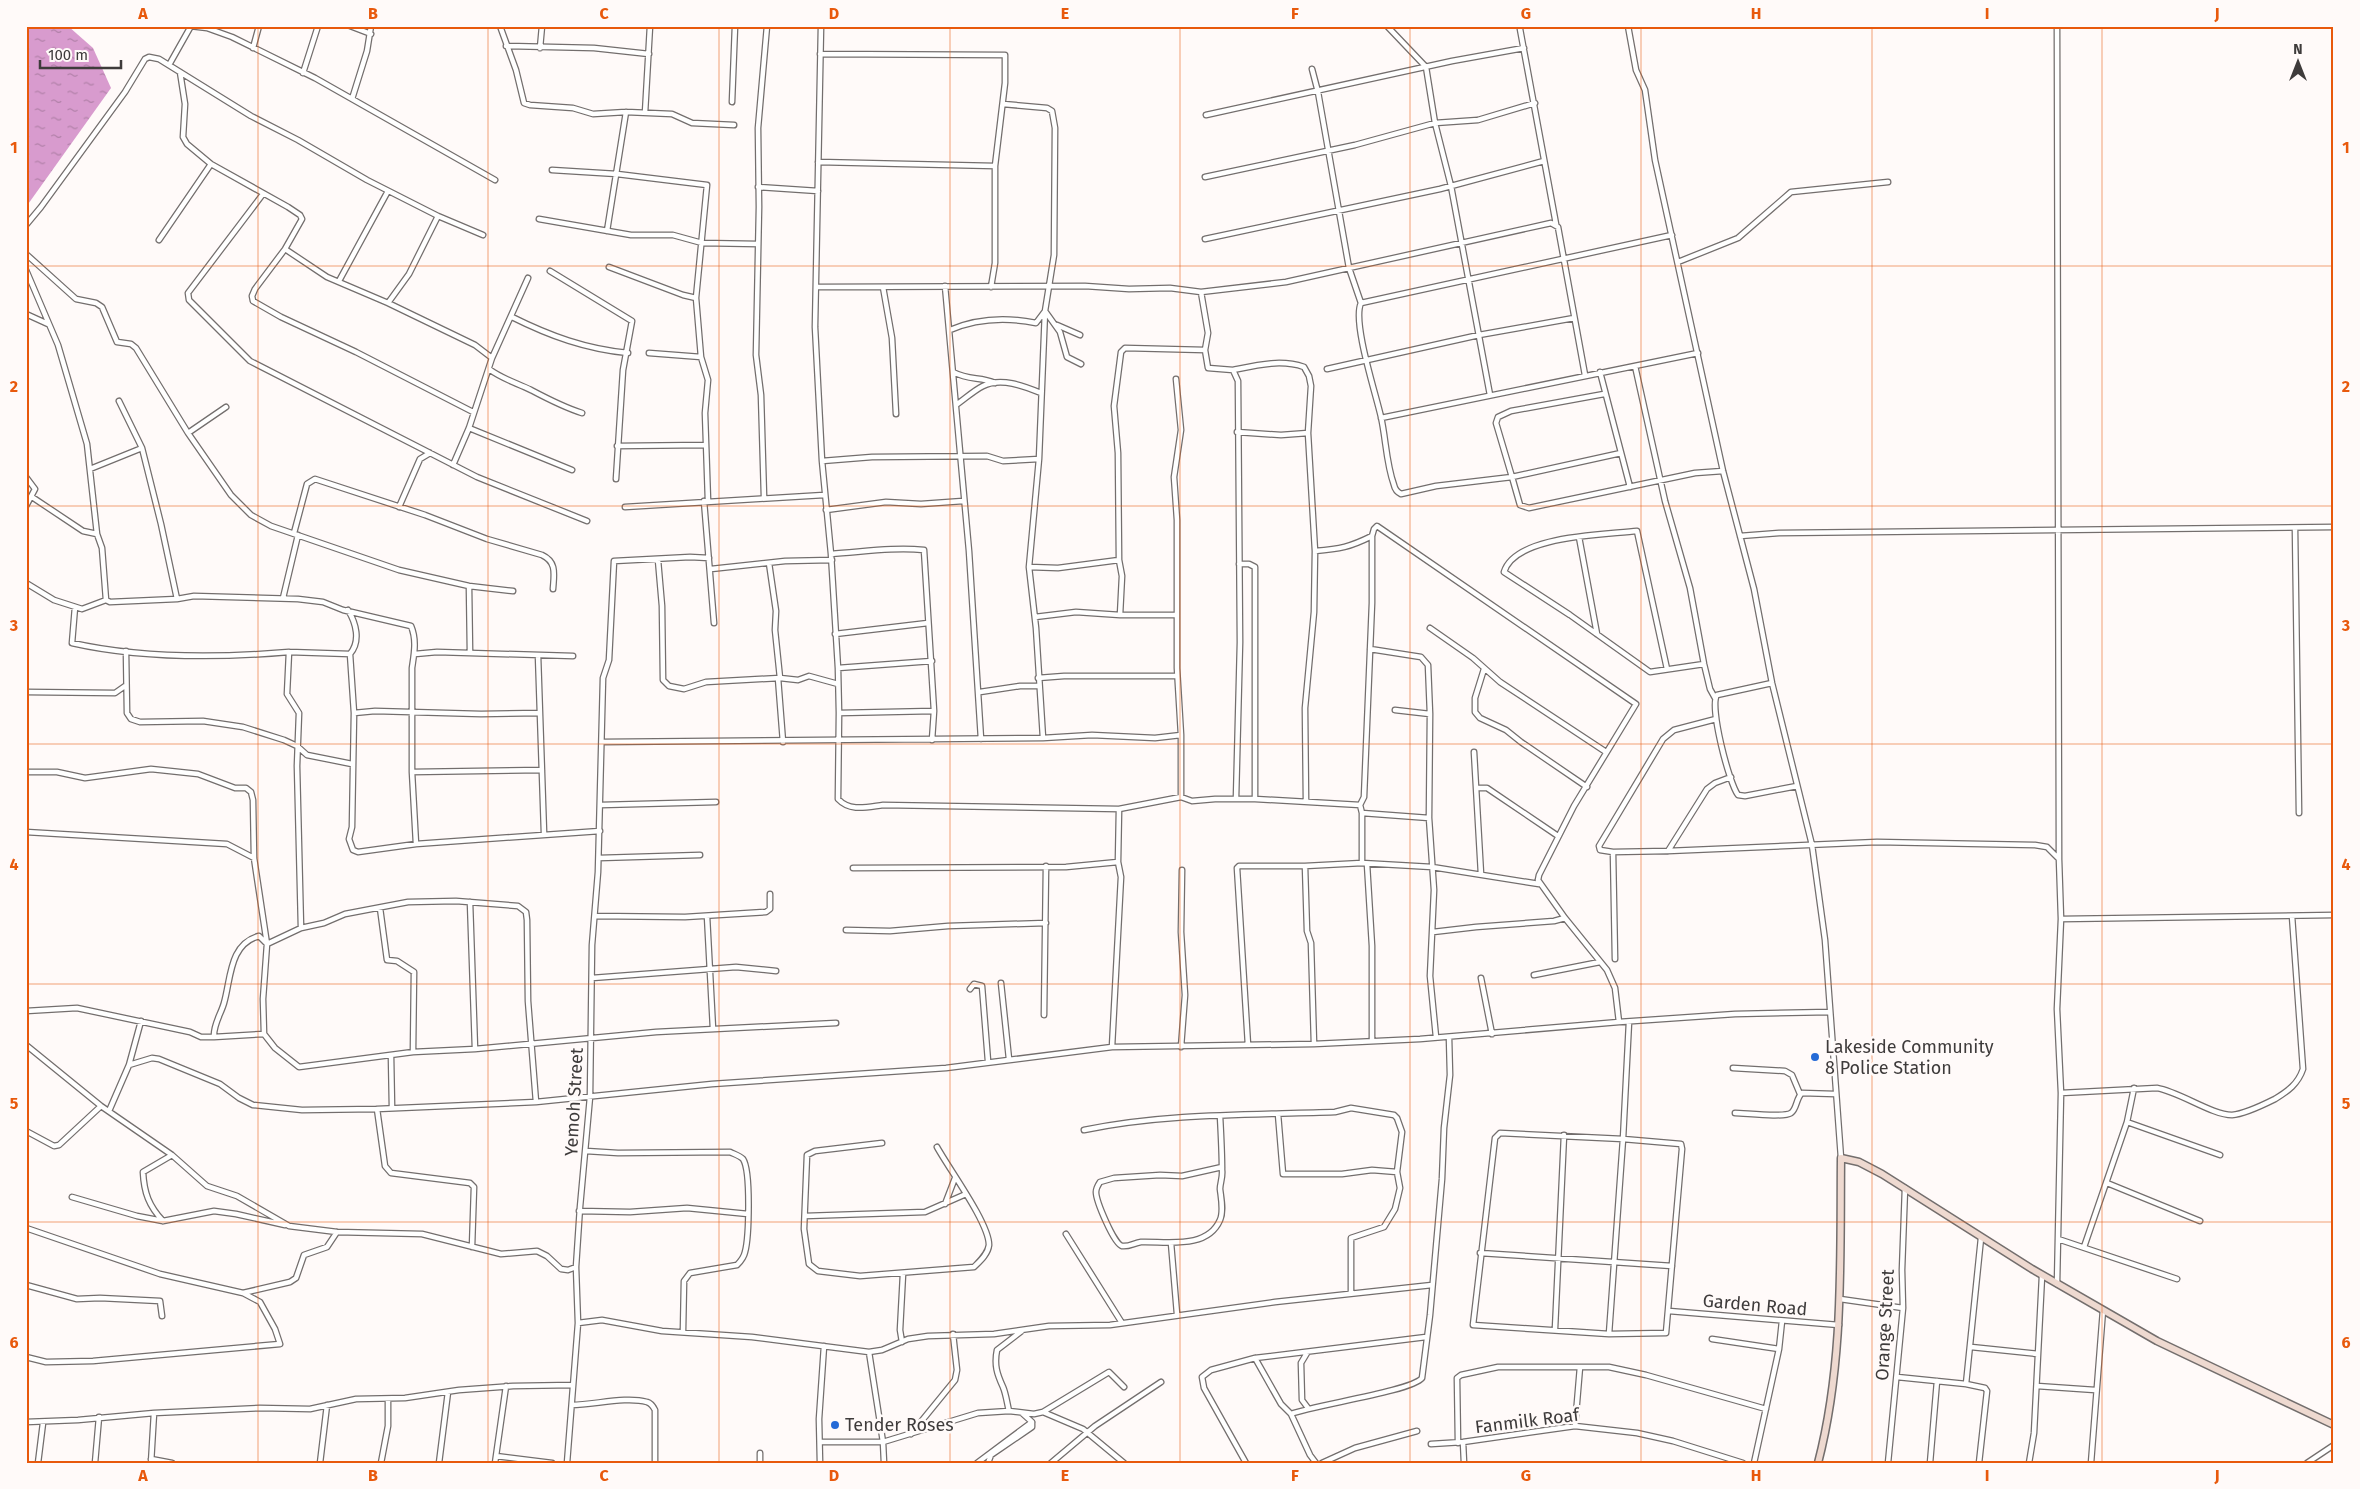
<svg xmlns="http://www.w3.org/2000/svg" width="2360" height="1489" font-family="'Fira Sans',sans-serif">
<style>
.water{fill:url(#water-ripples)}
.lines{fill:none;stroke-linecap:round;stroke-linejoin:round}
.street-casing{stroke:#736e6d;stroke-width:7}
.secondary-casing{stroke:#736e6d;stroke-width:9}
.street{stroke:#fff;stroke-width:4.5}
.secondary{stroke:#eed9d0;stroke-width:6}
.grid{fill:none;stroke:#e8590c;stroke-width:1;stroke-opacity:0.55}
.poi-dot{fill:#256ad6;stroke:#fffaf9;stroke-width:2}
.labels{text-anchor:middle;stroke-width:5;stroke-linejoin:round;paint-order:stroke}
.poi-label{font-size:18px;fill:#3e3b3b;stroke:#fffaf9;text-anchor:start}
.street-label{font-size:18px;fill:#3e3b3b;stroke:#fffaf9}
.neatline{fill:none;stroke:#e8590c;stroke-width:2}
.grid-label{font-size:16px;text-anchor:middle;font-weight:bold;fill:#e8590c}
</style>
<defs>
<pattern id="water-ripples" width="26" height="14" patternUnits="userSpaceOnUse" patternTransform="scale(1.25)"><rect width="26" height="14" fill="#d89bce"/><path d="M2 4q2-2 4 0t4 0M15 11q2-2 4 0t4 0" fill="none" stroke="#b180a8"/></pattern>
</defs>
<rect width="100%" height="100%" fill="#fffaf9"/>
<path class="water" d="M26,26H68L93,48L111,88L26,207Z"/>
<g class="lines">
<g class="street-casing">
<path id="street" d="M190,26L207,28L232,37L315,78L495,180
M350,26L371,34
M500,26L516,70L524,103L530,105L573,108L593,114L626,112L672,114L692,123L734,125
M821,26L815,327L822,461L831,554L838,668L839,713L838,799C850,812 867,807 883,805L1119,809L1181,797L1192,801L1215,799H1255L1360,805
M1387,26L1426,67L1435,123L1451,186L1490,395
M1628,26L1636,70L1645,90L1655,160L1723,471L1754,589L1772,683L1812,845L1825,940L1841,1158
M2057,26L2059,859
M1520,29L1556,224
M506,46L594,48L649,54
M253,48L259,26
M540,48L542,26
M820,54L1005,55V83L995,166V263L991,287
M169,65L191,26
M1312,69L1318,92L1349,268L1361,303
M180,72L185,104L183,137L187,144L211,164L288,207L300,215L302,219L285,249L255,289L252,296L253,301L281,317L356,352L473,412
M303,73L318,26
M352,99L367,51L371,26
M732,102L735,26
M1003,104L1047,108L1052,111L1055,128L1054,255L1045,311L1039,459L1029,567L1036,628L1043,738L1092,735L1155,738L1181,735
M645,113L650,26
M1206,115L1452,61L1524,48
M818,162L995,166
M552,170L617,174L707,185L696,298L701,357L708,380L705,413L708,501
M1205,177L1355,145L1435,123L1478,120L1535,103
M758,187L818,191
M263,194L188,293L189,300L250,361L477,477L587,521
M539,219L631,235H673L702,243L758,244
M26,225L41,207L125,92L145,59L149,57L159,59L251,116L298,140L367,180L438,216L483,235
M607,231L626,112
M1672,235L1361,303C1352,322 1376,394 1381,417C1386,439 1386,463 1394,485C1395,490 1397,492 1401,494L1436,486L1512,477L1520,505L1529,508L1695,473L1723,471
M1205,239L1440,189L1544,161
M159,240L211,164
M285,249L327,277L388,303L475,345L492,358
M26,254L76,299L96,303L102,307L117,342L131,344L136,348L188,433L231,495L251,515L271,526L399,570L469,586L513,591
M1678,262L1738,238L1791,192L1888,182
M609,267L683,295L696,298
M26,270L58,345L87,444L97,534L102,548L106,600
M550,271L632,321L623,370L616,479
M339,281L388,191
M945,286L969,551L981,739
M816,287L1085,286L1129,289L1170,288L1201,292L1286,282L1551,223L1558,227L1585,375
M883,287L892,338L896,414
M388,303L409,274L438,216
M26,314L48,324
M512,317C550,336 586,349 628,353
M1057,325L1080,335
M950,330C978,318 1006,317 1036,323L1045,311L1060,332L1067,357L1081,364
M1205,350L1208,368L1233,370L1238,381L1240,642L1236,799
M649,353L701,357
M1635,366L1665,501L1690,588L1704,664L1710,689L1715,698
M489,369C502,379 517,383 531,390C548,399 563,407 582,413
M1327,369L1479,335L1574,318
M1233,370C1257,365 1281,359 1304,367L1309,376L1311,386L1308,433L1315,551L1314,612L1305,708L1306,801
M953,372C970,381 980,376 995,383
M1600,372L1630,487
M1176,379L1181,430L1174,477L1177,520V668L1181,735V797
M1604,394L1511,411L1498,417L1496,423L1512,477L1621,453
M119,401L142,448L161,524L177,599
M956,405C965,399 973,391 983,386C1001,377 1024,386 1041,393
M1381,418L1698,353
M469,428L572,470
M1237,432L1281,435L1308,433
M188,433L226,407
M617,446L705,445
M822,461L872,457L987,456L1003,461L1039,459
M453,465L469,428L492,358L528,278
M90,469L142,448
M26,477L35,489L26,506
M32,497L83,531L97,534
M764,497L761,395L756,355L759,207L758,128L767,26
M704,501L714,623
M399,507L420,459L430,453
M625,507L824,495
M826,510L886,502L921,504L963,501
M2295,528L2299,813
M294,533L307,484L315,479L425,515L487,539L542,555C557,562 554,574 553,589
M1740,536L1779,533L2334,527
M1579,537L1597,634
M1315,551C1340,549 1350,547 1372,536
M831,554C863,552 893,547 924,550L934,711L932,740
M658,560L662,606L663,680L669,686L684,689L706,682L780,678L798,680L809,676L838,684
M769,563L776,611L775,630L780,678
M1239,564H1249L1255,567V799
M1029,567L1058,568L1119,560
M711,569L785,561L832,560
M26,583L54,600L82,609L106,600L110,602L177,599L194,596L298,599L323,602L343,610L411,626C417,640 414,654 412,668V772L416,844
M469,586L470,653
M283,598L298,535
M75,607L72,643C143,659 218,658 289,652
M348,610C356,623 361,641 350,654L354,713L352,827L349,839L353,850L358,852L416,844L600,831
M1120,615L1122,576L1119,560L1118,453L1114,406L1121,352L1125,348L1205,350L1208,333L1201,292
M1035,617L1076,612L1120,615H1177
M1430,628L1473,658L1500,682L1606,752
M835,634L928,623
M1370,649L1421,657L1428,665L1430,714L1429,818L1434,890L1430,976L1436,1037
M126,651L127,713L131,719L140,722L203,721L243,727L284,740L297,746L307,755L352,764
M415,654L437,652L573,656
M538,655L544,833
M838,668L932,661
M1484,669L1475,698V712L1480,718L1506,730L1521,742L1587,787
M1667,669L1637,531C1605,535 1515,535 1504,572L1570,615L1650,672L1704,664
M778,678L783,742
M1038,678L1064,676H1177
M1772,683L1717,695C1709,706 1729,783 1738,795L1745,796L1797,786
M26,692L115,693L125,686
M980,692L1020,686H1039
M1395,710L1430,714
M354,713L375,711L481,714L540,713
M839,713L934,711
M1716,719L1674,730L1663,739L1599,846L1600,850L1613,852L1668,851L1877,842L2035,845L2047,847L2059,859L2061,919L2057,1009L2061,1093L2057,1284
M602,742L1043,738
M1474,752L1481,874
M26,772H57L85,778L151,769L198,774L235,788H246L251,792L253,800L254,858L267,944L263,999L264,1034L275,1048L299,1067L413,1052L475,1049L656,1032L836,1023
M412,772L542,770
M1477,788H1487L1558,836
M601,805L716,802
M1360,805L1364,797L1372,603V536L1374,529L1377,526L1636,704L1574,806L1539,875L1538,880L1565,918L1607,970L1615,988L1619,1022
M1360,805L1362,813V863L1432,867L1539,884
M1362,813L1429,818
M26,832L227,844L254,858
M1668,851L1707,789L1715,783L1731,777
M1613,852L1615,959
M599,858L700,855
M1367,864L1372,946V1041
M1305,866L1307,931L1311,943L1314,1044
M853,868L1066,867L1118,862
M470,902L475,1049
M380,908L387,960L397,961L414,972L413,1052
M595,916L685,917L766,912L770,909V894
M707,916L713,1029
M2061,919L2334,915
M301,928L297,766L299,713L287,694L289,652L350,654
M846,930L890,931L948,926L1046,923
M1433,932L1476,927L1554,921L1565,918
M1534,975L1600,962
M592,978L736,967L776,971
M1481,978L1492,1034
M1001,983L1009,1059
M970,989L974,984L982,986L988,1061
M26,1011L77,1008L190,1032L201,1037H214
M1044,1015L1046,866
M264,1034L214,1037C213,1025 221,1014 224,1003C231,979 229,944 259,936L267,944L301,928L324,923L345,914L408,902L456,901L518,906L526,912L527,920L528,1001L536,1102
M26,1045L101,1106L172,1155L207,1186L237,1196L289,1226L337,1232L422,1234L501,1254L537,1251L547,1256L561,1269L568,1270L576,1267
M1248,1045L1237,868L1239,866H1305L1362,863
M1112,1047L1121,877L1118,862L1119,809
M1181,1047L1185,995L1181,932L1182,870
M391,1055L392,1108
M129,1065L152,1058L159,1059L220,1084L239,1098L253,1105L302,1110L377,1109L536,1102L712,1084L946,1068L1112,1047L1314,1044L1420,1039L1619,1022L1735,1014L1830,1012
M1733,1068L1785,1071L1792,1075L1800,1094
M2061,1093L2157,1088C2180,1092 2212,1115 2232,1115C2245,1114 2263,1105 2275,1099C2288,1091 2298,1084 2303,1069L2292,916
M377,1109L385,1166L391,1173L470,1183L474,1187L472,1247
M109,1111L129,1065L141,1021
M1735,1113C1745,1113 1783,1118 1791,1113C1797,1109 1796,1098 1802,1093L1835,1094
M1278,1114L1283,1174H1342L1372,1170L1397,1172
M1220,1116C1221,1134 1222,1152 1222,1170C1223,1177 1220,1183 1220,1189C1221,1198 1224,1211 1220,1220C1207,1250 1166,1241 1141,1242C1134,1243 1129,1247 1122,1246C1114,1244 1096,1201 1096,1192C1096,1188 1098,1185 1100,1182L1114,1178L1160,1175L1182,1176L1222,1167
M2127,1122L2220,1155
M1084,1130C1166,1113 1252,1115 1335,1112L1351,1108L1394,1115L1397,1118L1402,1132L1397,1172L1400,1188L1395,1209L1384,1227L1351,1238V1293
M26,1131L54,1146L59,1145L101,1106
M1500,1133L1623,1139L1681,1144L1682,1149L1666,1333L1609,1334L1473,1325L1495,1138Z
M882,1143L815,1151L807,1155L804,1229L809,1264L818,1271L860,1276L974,1267C980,1261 988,1254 989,1245C989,1223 949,1169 937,1147
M586,1151L618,1153L730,1152C734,1154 740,1156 743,1159C751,1171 749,1237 745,1252C744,1257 741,1261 737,1265L690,1273L684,1281L683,1331
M2107,1183L2200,1221
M72,1197L137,1216L163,1221L214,1211L236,1214L285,1225
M945,1204L955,1178
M579,1211L630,1212L687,1208L748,1214
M805,1216L925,1212L966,1194
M163,1221C149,1206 144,1193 143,1172L172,1155
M26,1228L160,1274L243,1293L260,1302L275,1329L280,1344L93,1361L46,1362L26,1357
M1066,1234L1122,1323
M2058,1239L2177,1279
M1171,1243L1177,1314
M2084,1247L2127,1122L2134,1088
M1480,1253L1672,1266
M26,1285L77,1299L100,1298L160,1301L162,1316
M243,1293L290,1282L296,1278L304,1255L327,1247L337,1232
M1840,1299L1903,1308
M1669,1311L1839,1325
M578,1323L602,1320L662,1331L752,1337L869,1352L882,1350L908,1339L928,1336L994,1334L1049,1326L1110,1325L1275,1302L1432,1285
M1555,1329L1564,1135
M1609,1334L1623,1139L1629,1022
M1712,1339L1779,1349
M902,1342L900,1330L903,1274
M1971,1347L2038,1354
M869,1352L883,1442L884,1463
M1307,1353L1301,1363L1302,1400L1308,1408
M1255,1358L1281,1404L1291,1414L1310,1455L1316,1463
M1897,1377L1966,1384
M2037,1386L2095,1390
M572,1405C594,1405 626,1396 647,1402C651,1403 653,1406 655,1410V1463
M1009,1411C1007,1403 1006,1394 1003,1387C997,1374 994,1365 997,1350L1023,1330
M1043,1412L1109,1372L1124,1387
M1291,1414C1314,1405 1412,1391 1422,1378L1430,1315L1442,1179L1444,1128L1450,1075L1449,1037
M26,1422L78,1420L154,1413L260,1408L310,1409L356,1399L405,1398L459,1390L513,1386L573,1385
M1575,1426L1580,1367
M911,1434L955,1380L957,1370L953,1334
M820,1442H883L978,1413L1009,1411L1034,1414L1043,1412L1083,1429L1124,1463
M1463,1442L1464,1463
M1458,1443L1457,1378L1461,1375L1498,1367H1609L1646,1375L1766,1409
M1431,1444L1463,1442L1575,1426L1637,1433L1673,1441L1743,1463
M496,1456L552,1463
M151,1459L172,1463
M38,1463L43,1423
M95,1463L99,1417
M151,1463L154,1413
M320,1463L327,1405
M381,1463L388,1426V1399
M439,1463L448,1392
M495,1463L506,1386
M567,1463L578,1323L576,1267L580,1207L590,1097L592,945L598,872L603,678L609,660L614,561L690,557L709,558
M760,1463V1453
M820,1463L819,1419L824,1346
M977,1463L1032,1422
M988,1463L991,1455L1032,1427V1422L1022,1413
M1051,1463L1095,1426L1161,1382
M1246,1463L1204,1388L1202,1377L1211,1370L1255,1358L1426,1337
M1322,1463L1355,1448L1417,1431
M1754,1463L1779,1349L1782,1321
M1888,1463L1903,1308L1902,1270L1905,1188
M1930,1463L1937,1381
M1979,1463L1987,1391L1985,1388L1966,1384L1981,1238
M2029,1463L2034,1433L2042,1276
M2091,1463L2103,1310
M2307,1463L2334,1445"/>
</g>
<g class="secondary-casing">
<path id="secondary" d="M1818,1463C1844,1363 1840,1260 1841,1158L1859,1162L1882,1174L2032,1269L2157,1341L2334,1425"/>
</g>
<use href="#street" class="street"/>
<use href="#secondary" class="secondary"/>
</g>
<path class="grid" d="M258,26V1463M488,26V1463M719,26V1463M950,26V1463M1180,26V1463M1410,26V1463M1641,26V1463M1872,26V1463M2102,26V1463M26,266H2334M26,506H2334M26,744H2334M26,984H2334M26,1222H2334"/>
<g class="poi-dot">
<circle cx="1815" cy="1057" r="5"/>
<circle cx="835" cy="1425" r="5"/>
</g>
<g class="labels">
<g class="poi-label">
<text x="1825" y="1053">Lakeside Community<tspan x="1825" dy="21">8 Police Station</tspan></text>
<text x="845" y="1431">Tender Roses</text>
</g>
<g class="street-label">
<text transform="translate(574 1102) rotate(-87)" y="6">Yemoh Street</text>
<text transform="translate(1755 1305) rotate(5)" y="6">Garden Road</text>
<text transform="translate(1885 1325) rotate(-87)" y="6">Orange Street</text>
<text transform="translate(1527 1421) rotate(-7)" y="6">Fanmilk Roaf</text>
</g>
</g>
<rect width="2360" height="1489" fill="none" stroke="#fffaf9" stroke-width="55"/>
<g transform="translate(2298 62)" stroke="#fffaf9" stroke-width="4" paint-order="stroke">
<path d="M0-4L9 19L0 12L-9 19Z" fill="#3e3b3b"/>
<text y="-8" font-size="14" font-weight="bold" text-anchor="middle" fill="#3e3b3b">N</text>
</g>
<path d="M40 60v8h81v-8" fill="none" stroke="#3e3b3b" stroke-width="2.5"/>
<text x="48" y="60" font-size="15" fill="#3e3b3b" stroke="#fffaf9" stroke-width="4" paint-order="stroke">100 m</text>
<rect x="28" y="28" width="2304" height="1434" class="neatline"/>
<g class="grid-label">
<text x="143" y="19">A</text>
<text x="373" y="19">B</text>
<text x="604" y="19">C</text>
<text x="834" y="19">D</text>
<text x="1065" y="19">E</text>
<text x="1295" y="19">F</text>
<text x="1526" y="19">G</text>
<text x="1756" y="19">H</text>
<text x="1987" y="19">I</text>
<text x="2217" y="19">J</text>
<text x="14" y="153">1</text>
<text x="2346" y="153">1</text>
<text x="14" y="392">2</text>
<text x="2346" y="392">2</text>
<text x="14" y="631">3</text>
<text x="2346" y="631">3</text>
<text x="14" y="870">4</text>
<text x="2346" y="870">4</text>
<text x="14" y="1109">5</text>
<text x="2346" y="1109">5</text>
<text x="14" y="1348">6</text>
<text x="2346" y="1348">6</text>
<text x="143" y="1481">A</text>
<text x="373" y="1481">B</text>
<text x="604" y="1481">C</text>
<text x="834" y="1481">D</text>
<text x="1065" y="1481">E</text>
<text x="1295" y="1481">F</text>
<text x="1526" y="1481">G</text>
<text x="1756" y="1481">H</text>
<text x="1987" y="1481">I</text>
<text x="2217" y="1481">J</text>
</g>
</svg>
